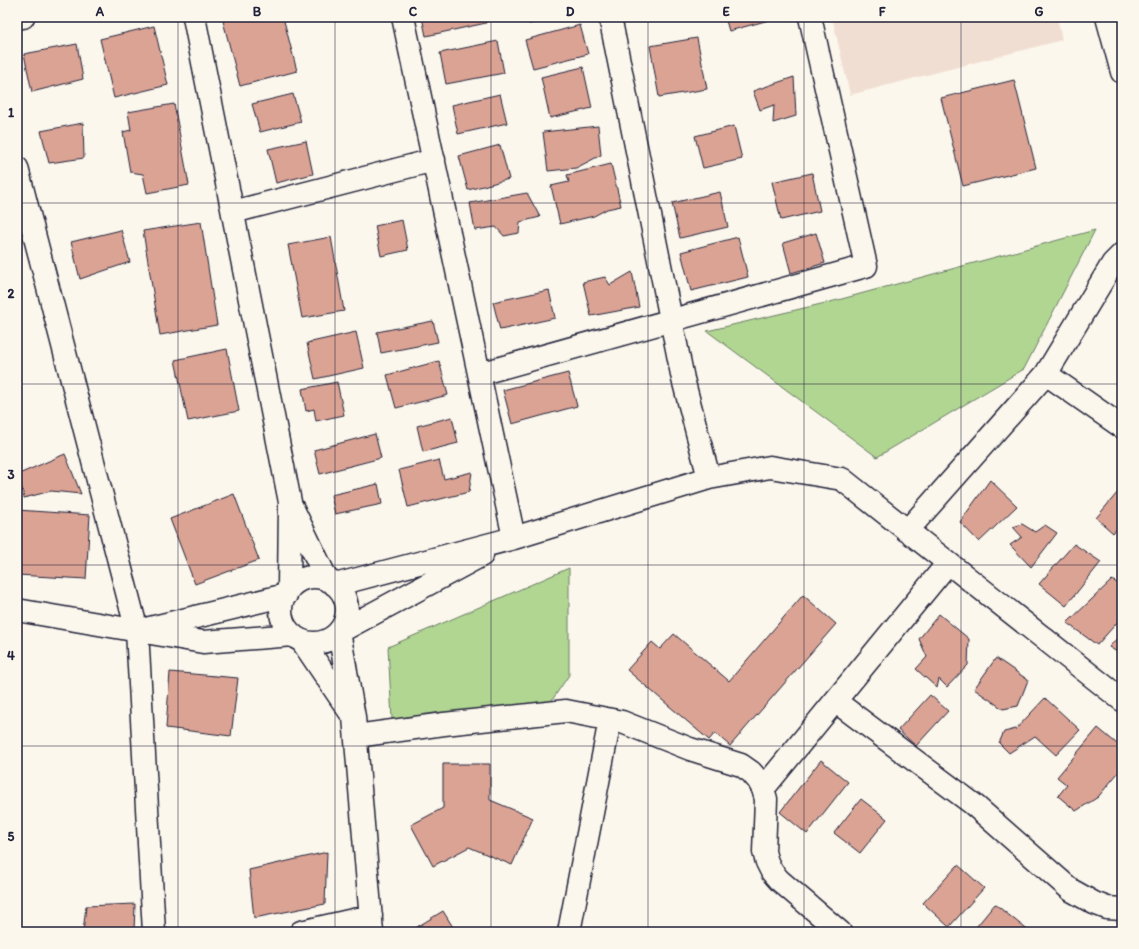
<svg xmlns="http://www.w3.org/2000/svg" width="1139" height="949" font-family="Itim,sans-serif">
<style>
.built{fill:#f1ded2}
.green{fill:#b1d692;stroke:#6a7c66}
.building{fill:#dba394;stroke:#22223b}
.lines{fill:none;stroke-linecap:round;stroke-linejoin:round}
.minor-casing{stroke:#22223b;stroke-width:25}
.minor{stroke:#fbf7ec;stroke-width:22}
.grid{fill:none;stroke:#22223b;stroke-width:1;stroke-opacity:0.55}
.neatline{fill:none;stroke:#22223b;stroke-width:1.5}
.grid-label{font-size:13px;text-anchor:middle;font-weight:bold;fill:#22223b}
</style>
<rect width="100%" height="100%" fill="#fbf7ec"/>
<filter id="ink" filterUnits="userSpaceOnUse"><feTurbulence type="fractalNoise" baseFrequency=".025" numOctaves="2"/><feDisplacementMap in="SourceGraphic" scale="8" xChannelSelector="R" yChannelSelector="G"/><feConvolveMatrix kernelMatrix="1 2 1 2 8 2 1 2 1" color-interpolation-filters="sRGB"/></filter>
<g filter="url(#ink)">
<path class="built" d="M832,17H1057L1062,40L850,95Z"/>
<path class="green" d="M1095,230L1024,369L877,457L707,331L838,300Z
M569,568V675L546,709L392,719L388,647Z"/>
<path class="building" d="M222,17H283L297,71L240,86Z
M422,17H485L486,23L426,36Z
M527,17H557L529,24Z
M725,17H780L729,31Z
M580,25L588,54L533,68L525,40Z
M154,26L168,85L114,98L100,39Z
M697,38L707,89L659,97L650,46Z
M498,41L504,73L446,84L440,53Z
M77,44L83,79L32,92L24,54Z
M583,67L592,108L550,118L541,77Z
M794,77L796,116L773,123L774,105L760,110L753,91Z
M1014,80L1036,168L963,186L941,98Z
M293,94L301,122L260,132L252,104Z
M500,94L507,123L458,134L452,105Z
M174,104L189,185L147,193L143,174L130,172L123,132L131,130L128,112Z
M83,123L84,158L49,163L41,131Z
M598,126L601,155L576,168L548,171L543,132Z
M734,126L742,159L703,168L695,136Z
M306,141L313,174L276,183L268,149Z
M500,145L509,179L468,190L459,156Z
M611,164L621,206L607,209L594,216L560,224L551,186L569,182L567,175Z
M812,173L820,211L781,220L772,182Z
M720,192L728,227L680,238L672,203Z
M527,193L540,217L520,222L519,233L504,236L496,227L475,230L470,203Z
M402,220L408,250L381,256L375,226Z
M201,222L217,325L160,335L143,231Z
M121,230L130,262L80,279L71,242Z
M816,233L825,263L791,273L783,243Z
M331,237L344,311L302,318L288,245Z
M738,237L748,277L691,291L681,252Z
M632,272L639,307L591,316L583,282L605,277L610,285Z
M549,290L555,318L500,330L493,302Z
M433,321L438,342L381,353L377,332Z
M356,332L364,368L315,379L307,343Z
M227,349L239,411L188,421L175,360Z
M439,361L448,395L396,408L387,375Z
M568,373L577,406L512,424L503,390Z
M337,382L344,415L316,421L314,409L306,411L302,389Z
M452,417L458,443L423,452L417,426Z
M375,434L381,458L320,474L314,450Z
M65,454L81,494L51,491L24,498L19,474Z
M439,460L444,479L472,472L469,492L408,507L399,470Z
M990,480L1017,506L979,542L960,522Z
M378,484L382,504L335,514L331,495Z
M1118,492L1122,495V523L1113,533L1096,518Z
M234,494L259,560L195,584L170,519Z
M17,510L90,515L86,579L17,575Z
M1022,524L1035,532L1045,525L1057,533L1031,567L1010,545L1022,537L1013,527Z
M1074,544L1101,562L1066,606L1039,584Z
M1112,580L1122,586V617L1097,645L1067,623Z
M803,595L836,624L730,746L715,733L709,740L627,670L652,642L660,649L674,634L729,681Z
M939,614L969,639L968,665L947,687L939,679L937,688L916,669L927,657L919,639Z
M1122,633V655L1109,647Z
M996,658L1028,680L1018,706L1003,709L974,689Z
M170,672L238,678L231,736L166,728Z
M930,695L948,711L916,746L898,730Z
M1045,698L1080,730L1056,755L1035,736L1009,753L999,743L1004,732L1016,729Z
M1098,728L1122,748V768L1098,797L1076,811L1058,796L1067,785L1057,777Z
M821,760L848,782L807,834L780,812Z
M443,764H490V800L533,818L512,865L469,847L433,866L411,825L443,808Z
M861,799L887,819L860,853L834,833Z
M327,852L325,904L254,918L249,870Z
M958,865L984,888L949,927L923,903Z
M135,904L134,932H83L86,906Z
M995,904L1030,932H972Z
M443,911L456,932H409Z"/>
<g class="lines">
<g class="minor-casing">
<path id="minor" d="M194,17L290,502L289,589
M403,17L514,538
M610,17L683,379L709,478
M1107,17L1122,72
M17,18L23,17
M17,168L137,631L154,932
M233,212L434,160
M479,374L866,266L810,17
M1046,374L1122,427
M292,507L327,580
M907,531L1046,374L1113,263L1122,254
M281 610a33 33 0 1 1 66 0a33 33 0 1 1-66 0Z
M335,585L514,538L709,478L770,467L842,479L1122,700
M17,610L203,642L293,635
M146,629L286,595
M302,641L350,712
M835,701L973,804L1071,890L1094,903L1107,908L1122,909
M356,736L444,724L566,711L622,722L690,749L741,765L751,772L758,780L763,789L766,799L764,852L767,862L772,872L779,880L840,932
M763,789L948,563
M301,932L371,916
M372,932L354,717L339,632L482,555
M569,932L610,720"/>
</g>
<use href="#minor" class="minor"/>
</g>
</g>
<path class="grid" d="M178,17V932M335,17V932M491,17V932M648,17V932M804,17V932M961,17V932M17,203H1122M17,384H1122M17,565H1122M17,746H1122"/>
<rect width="1139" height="949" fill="none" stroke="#fbf7ec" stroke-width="44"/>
<rect x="22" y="22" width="1095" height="905" class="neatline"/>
<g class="grid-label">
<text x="100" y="16">A</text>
<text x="257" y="16">B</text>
<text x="413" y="16">C</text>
<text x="570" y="16">D</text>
<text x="726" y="16">E</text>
<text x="882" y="16">F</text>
<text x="1039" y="16">G</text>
<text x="11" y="117">1</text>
<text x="11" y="298">2</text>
<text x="11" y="479">3</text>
<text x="11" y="660">4</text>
<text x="11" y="841">5</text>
</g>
</svg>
